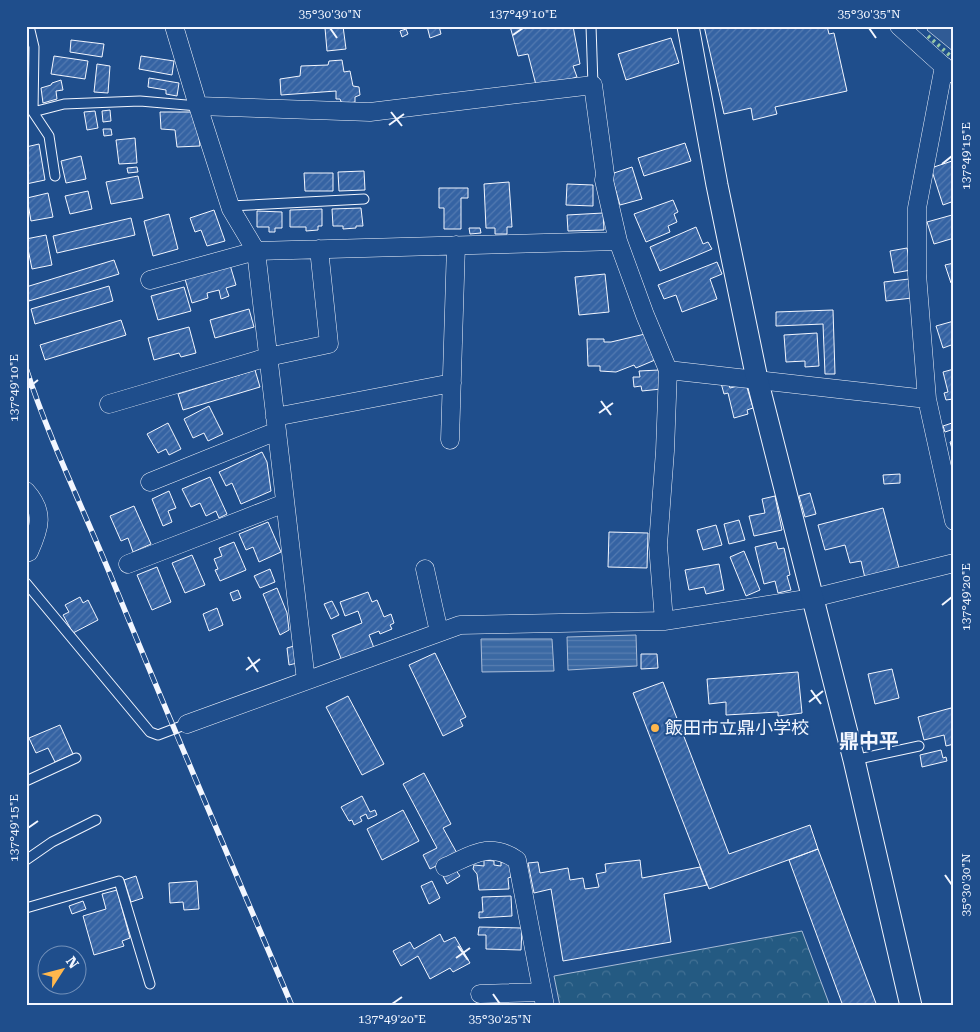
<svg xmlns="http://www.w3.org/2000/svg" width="980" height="1032" font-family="'Roboto Serif','Noto Sans JP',serif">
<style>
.park{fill:url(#park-crowns);stroke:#a8bbd7}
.parking{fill:#305b95;stroke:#a8bbd7}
.water{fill:url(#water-rules);stroke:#a8bbd7}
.building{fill:url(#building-hatch);stroke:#f2f6ff}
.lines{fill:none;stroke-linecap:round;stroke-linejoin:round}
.service-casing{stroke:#f2f6ff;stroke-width:11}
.minor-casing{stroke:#f2f6ff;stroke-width:19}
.tertiary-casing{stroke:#f2f6ff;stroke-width:23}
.service{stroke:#1f4e8c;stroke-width:9}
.minor{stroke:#1f4e8c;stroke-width:18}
.tertiary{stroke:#1f4e8c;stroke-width:21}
.rail-casing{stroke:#f2f6ff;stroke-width:5.5}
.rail{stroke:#1f4e8c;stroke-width:4;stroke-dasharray:11;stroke-linecap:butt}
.hedge{stroke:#97c8a6;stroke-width:4;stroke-dasharray:2.5 4;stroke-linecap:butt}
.ticks{fill:none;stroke:#f2f6ff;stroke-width:2}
.poi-dot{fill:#ffb74d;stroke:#1f4e8c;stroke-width:2}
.labels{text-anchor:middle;stroke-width:4;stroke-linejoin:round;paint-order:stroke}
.poi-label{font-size:18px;fill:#f2f6ff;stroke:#1f4e8c;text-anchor:start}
.quarter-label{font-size:20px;font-weight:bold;fill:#f2f6ff;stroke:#1f4e8c}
.neatline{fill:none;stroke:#f2f6ff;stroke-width:2}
.ticks-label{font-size:12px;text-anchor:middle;fill:#f2f6ff}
</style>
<defs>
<pattern id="park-crowns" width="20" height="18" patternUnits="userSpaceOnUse" patternTransform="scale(1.25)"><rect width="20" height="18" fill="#245a82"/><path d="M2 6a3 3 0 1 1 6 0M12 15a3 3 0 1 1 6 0" fill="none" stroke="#447295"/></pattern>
<pattern id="water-rules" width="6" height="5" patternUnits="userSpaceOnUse" patternTransform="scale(1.25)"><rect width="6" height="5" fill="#3b69a3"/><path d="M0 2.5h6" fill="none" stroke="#587fb1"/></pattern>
<pattern id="building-hatch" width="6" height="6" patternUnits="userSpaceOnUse" patternTransform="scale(1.25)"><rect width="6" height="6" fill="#3563a3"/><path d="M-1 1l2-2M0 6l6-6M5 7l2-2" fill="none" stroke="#537ab1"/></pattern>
</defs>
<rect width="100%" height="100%" fill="#1f4e8c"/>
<path class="park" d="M802,931L830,1006H560L554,976Z"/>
<path class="parking" d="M931,26H954V52L927,30Z"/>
<path class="water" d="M636,635L637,666L568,670L567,637Z
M481,639H552L554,671L482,672Z"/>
<path class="building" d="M343,26L346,49L327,51L325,28Z
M427,26H439L441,34L430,38Z
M510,26H573L580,64L573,66L577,77L560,82L536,85L528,54L518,56Z
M704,26H817V28L827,26L829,34L834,33L847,91L775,107L777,114L753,120L751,108L724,114Z
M406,29L408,34L402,37L400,31Z
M671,38L679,63L626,80L618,54Z
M71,40L104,44L102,57L70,52Z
M54,56L88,61L85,79L51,74Z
M141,56L174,61L172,75L139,69Z
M342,60L344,72L350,71L353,86L359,87L360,95L355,97V102L342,104L340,99H336V91L281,95L280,79L300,76L301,66L328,65L329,61Z
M97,64L110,66L108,93L94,92Z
M149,78L179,83L177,96L166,94V90L148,87Z
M61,80L63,90L56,91L57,99L43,103L41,88L51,85L52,83Z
M110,110L111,121L103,122L102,111Z
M95,111L98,128L87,130L84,112Z
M160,112H196L200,146L177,147L175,130L161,129Z
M103,129H111L112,135L104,136Z
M135,138L137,163L119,164L116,140Z
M685,143L691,161L644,176L638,158Z
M39,144L45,180L26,184V147Z
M81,156L86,179L66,183L61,161Z
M952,161L954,166V201L943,205L931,168Z
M137,167L138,172L128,173L127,168Z
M632,167L642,199L620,205L611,174Z
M364,171L365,190L339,191L338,172Z
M304,173H333V191H305Z
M138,176L143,198L111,204L106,182Z
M509,182L512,227H507V234H495V228H486L484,184Z
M567,184L593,185V206L566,205Z
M439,188H468V198H461V229H444V208H439Z
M88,191L92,209L70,214L65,196Z
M48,193L53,217L31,221L27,198Z
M673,200L678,212L674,214L677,222L668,226L670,232L646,242L634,214Z
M361,208L363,226H356V228L343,229V226H333L332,209Z
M322,209V226H318V230L306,231V227H290V210Z
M214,210L225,241L207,246L201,230L195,232L190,218Z
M257,211L282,212V228H275V232H269V227H257Z
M603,213L604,230L568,231L567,215Z
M169,214L178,249L153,256L144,221Z
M952,215L954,238L934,244L927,222Z
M131,218L135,235L57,253L53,236Z
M696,227L703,244L708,242L712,249L660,271L650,247Z
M469,228H480L481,233L470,234Z
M46,235L52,265L32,269L26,239Z
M907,248L911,270L894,273L890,251Z
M114,260L119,274L29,301L26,287Z
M717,262L722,274L710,279L717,299L682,312L676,295L664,299L658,285Z
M954,263V282L951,283L945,265Z
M230,265L236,285L226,288L229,296L221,299L219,290L207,293L208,298L192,303L185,279Z
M605,274L609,312L579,315L575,277Z
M909,279L912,298L886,301L884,282Z
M109,286L113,301L35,324L31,309Z
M184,287L191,311L158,320L151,296Z
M249,309L254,327L215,338L210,320Z
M833,310L835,374H825L823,324L776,326V312Z
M121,320L126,335L45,360L40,345Z
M954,321V344L943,348L936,326Z
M189,327L196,353L181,357L179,353L154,360L148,338Z
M817,333L819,366L805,367V361L786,362L784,335Z
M645,334L655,360L636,368L634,365L616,372L600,371V366H588L587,339H604V342H611Z
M954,369V402L953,399L946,400L944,393L948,392L943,372Z
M255,370L260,387L183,410L178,394Z
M659,370L661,389L642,391L641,386L634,387L633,377H640L639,371Z
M728,382L730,388L746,384L753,408L747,410L748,414L734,418L728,393L724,394L721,383Z
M209,406L223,434L208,441L204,433L193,438L184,419Z
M168,423L181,449L169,455L166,449L158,453L147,434Z
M952,423L954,429L945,432L943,426Z
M954,441V455L950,442Z
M262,452L267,462L271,491L241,504L232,483L226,486L219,472Z
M900,474V483L884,484L883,475Z
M210,477L227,514L219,518L216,511L206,516L200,503L191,507L182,489Z
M169,491L176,508L168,511L172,522L163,526L152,499Z
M810,493L816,514L805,517L799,496Z
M775,496L782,530L754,536L749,516L765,513L762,499Z
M134,506L151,544L133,552L128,538L121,541L110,516Z
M883,508L899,568L865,578L861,561L850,563L845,545L825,550L818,525Z
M739,520L745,540L729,544L724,524Z
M268,522L281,552L259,562L253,547L246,550L239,534Z
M716,525L722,545L703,550L697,530Z
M609,532L648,533L647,568L608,567Z
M234,542L246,570L220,581L215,570L218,569L214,559L222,556L219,548Z
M776,542L778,549L784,548L790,575L787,576L791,590L778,593L775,581L764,584L755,547Z
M744,551L760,590L746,596L730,557Z
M192,555L205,585L185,593L172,563Z
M719,564L724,590L706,594L704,587L689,590L685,570Z
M157,567L171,602L152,610L137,575Z
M270,569L275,582L260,588L254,576Z
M277,588L287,613L289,630L280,635L263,594Z
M238,590L241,598L233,601L230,593Z
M368,592L372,602L377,600L384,617L391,614L394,623L390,625L392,629L380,634L379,631L369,635L374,648L342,661L332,635L362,623L358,611L345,616L340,602Z
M80,597L83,603L88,600L98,620L73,633L63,615L69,612L65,605Z
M332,601L339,615L331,619L324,604Z
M217,608L223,625L209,631L203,614Z
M294,646L297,663L289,665L287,648Z
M435,653L466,717L460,720L463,726L443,736L409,665Z
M641,654H657L658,668L641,669Z
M892,669L899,698L875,704L868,674Z
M798,672L802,713L778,716V712L726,715V702L709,704L707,679Z
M663,682L729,854L810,825L818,849L709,889L633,693Z
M348,696L384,764L362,775L326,707Z
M951,708L954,718V744L946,746L944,735L924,740L918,717Z
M60,725L73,754L55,762L48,748L36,753L29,738Z
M941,750L943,758L946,757L947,761L922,767L920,755Z
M424,773L451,824L443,828L458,855L430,869L423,855L437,848L403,784Z
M362,796L370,812L375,810L377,815L368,819L366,814L360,817L362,821L354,825L352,820L349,821L341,807Z
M403,810L419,841L382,860L367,829Z
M818,849L877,1006H843L789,860Z
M484,860L494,861V865L501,866V862L510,863L511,877L508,878L509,889L479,890L477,874L473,869L474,865L484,866Z
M640,860L642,878L700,867L707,885L664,894L671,942L563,961L551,889L534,893L528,863L538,862L540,873L568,868L570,880L583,878L585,889L599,887L596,874L606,872L605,864Z
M455,869L460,876L447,884L443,876Z
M136,876L143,898L131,902L124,880Z
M197,881L199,909L184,910L183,902L170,903L169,883Z
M432,881L440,898L429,904L421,886Z
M117,890L130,938L122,941L124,946L94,955L83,916L106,909L102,894Z
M511,896L512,916L479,918V912H483L482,897Z
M83,901L86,909L72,914L69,906Z
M479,927L522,928L521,950L486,949V935H478Z
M440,934L444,942L455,937L470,963L453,972L450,968L430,979L418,956L401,966L393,951L410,942L414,949Z"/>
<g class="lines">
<g class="service-casing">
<path id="service" d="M29,26L34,47L33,112L49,136L55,176
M591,26L593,85
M33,112L64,104L140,101L198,106
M230,206L364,199
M26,583L150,732L158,735L187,724
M854,760L919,746
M26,781L76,758
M26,860L52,842L96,820
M26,908L119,881L150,984"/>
</g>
<g class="minor-casing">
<path id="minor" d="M174,26L198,106L231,209L256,251L306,681
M899,26L951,73
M944,66L917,208V274L927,399L954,521
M198,106L370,112L593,85L605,174L604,180L618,241L645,315L668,370L665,451L658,545L664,621
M150,280L256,251L618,241
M668,370L927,399
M109,404L268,357L329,344L319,249
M275,417L452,383
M450,440L456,245
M150,482L277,431
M26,491C45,512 40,528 29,552L26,553
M128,564L285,503
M425,569L439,632
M187,724L460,625L664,621L813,598L954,563
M445,867C472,855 489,841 517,860L545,1006
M480,994L542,992"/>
</g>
<g class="tertiary-casing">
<path id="tertiary" d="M688,26L717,185L757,379L854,760L911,1006"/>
</g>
<use href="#service" class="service"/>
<use href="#minor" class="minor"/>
<use href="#tertiary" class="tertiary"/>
<g class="rail-casing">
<path id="rail" d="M26,368C49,439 82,506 110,574C169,719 231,862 292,1006"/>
</g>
<use href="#rail" class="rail"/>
<path class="hedge" d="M928,36L954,59"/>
</g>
<path class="ticks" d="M330,28L337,38M869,28L876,38M513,35L523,28M391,112L402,126M389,125L404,114M942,164L952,156M28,388L38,380M601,401L611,415M599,413L613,403M942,605L952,597M248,657L258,672M246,670L260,659M811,690L821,704M809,702L823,691M28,828L38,821M945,875L952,885M458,946L468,960M456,958L470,948M493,994L500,1004M392,1004L402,997"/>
<circle class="poi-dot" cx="655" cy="728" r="5"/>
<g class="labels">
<g class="poi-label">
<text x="665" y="734">飯田市立鼎小学校</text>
</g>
<g class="quarter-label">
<text x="869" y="748">鼎中平</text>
</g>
</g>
<rect width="980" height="1032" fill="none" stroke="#1f4e8c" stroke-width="55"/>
<g transform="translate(62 970) rotate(54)"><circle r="24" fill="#1f4e8c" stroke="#7391ba"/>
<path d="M0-4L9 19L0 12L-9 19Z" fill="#ffb74d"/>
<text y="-8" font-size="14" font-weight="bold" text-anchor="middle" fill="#f2f6ff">N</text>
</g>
<rect x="28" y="28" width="924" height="976" class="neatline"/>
<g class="ticks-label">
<text x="330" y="18">35°30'30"N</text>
<text x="523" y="18">137°49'10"E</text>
<text x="869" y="18">35°30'35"N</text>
<text transform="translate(966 156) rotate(-90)" y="4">137°49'15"E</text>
<text transform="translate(14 388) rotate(-90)" y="4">137°49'10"E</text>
<text transform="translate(966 597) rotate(-90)" y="4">137°49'20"E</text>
<text transform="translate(14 828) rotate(-90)" y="4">137°49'15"E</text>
<text transform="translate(966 885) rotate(-90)" y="4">35°30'30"N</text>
<text x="392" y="1023">137°49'20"E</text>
<text x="500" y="1023">35°30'25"N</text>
</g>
</svg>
